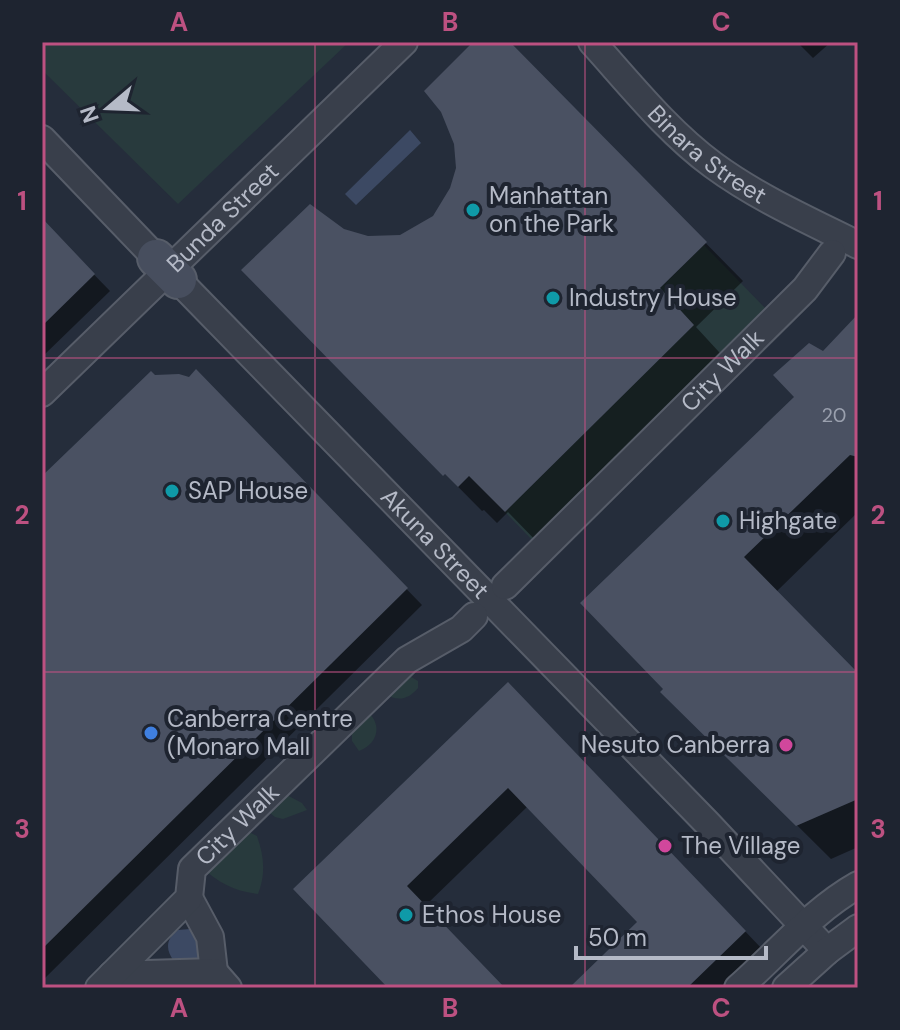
<svg xmlns="http://www.w3.org/2000/svg" width="900" height="1030" font-family="'DM Sans',sans-serif">
<style>
.green{fill:#283a3d}
.water{fill:#3c4963}
.shadow{fill:#0007}
.building{fill:#4a5162}
.lines{fill:none;stroke-linecap:round;stroke-linejoin:round}
.street-casing{stroke:#575d69;stroke-width:30}
.secondary-casing{stroke:#575d69;stroke-width:40}
.street{stroke:#393f4b;stroke-width:26}
.secondary{stroke:#474e5e;stroke-width:36}
.grid{fill:none;stroke:#bd5181;stroke-width:2;stroke-opacity:0.55}
.culture-dot{fill:#0f9aa8;stroke:#1e2430;stroke-width:3}
.shop-dot{fill:#3f7fe0;stroke:#1e2430;stroke-width:3}
.hotel-dot{fill:#d1479c;stroke:#1e2430;stroke-width:3}
.labels{text-anchor:middle;stroke-width:8;stroke-linejoin:round;paint-order:stroke}
.number-label{font-size:20px;fill:#9aa0ae}
.street-label{font-size:24px;fill:#b5bac7;stroke:#1e2430}
.poi-label{font-size:24px;fill:#b5bac7;stroke:#1e2430;text-anchor:start}
.neatline{fill:none;stroke:#bd5181;stroke-width:3}
.grid-label{font-size:26px;text-anchor:middle;font-weight:bold;fill:#bd5181}
</style>
<rect width="100%" height="100%" fill="#252d3b"/>
<path class="green" d="M42,42H349L178,204L42,70Z
M704,245L766,309L533,541L505,512L626,392L591,356Z
M403,672L418,681V688C408,700 397,702 384,693Z
M369,713C383,727 376,745 359,751L352,741V727Z
M283,793L302,803L307,810L283,819L275,817L266,810Z
M251,833L257,836C264,856 266,874 258,894C234,891 219,883 201,867L233,839Z"/>
<path class="water" d="M410,130L421,143L356,205L345,194Z
M190,929L196,932L201,955L197,960L174,961C165,950 166,938 178,930Z"/>
<path class="shadow" d="M475,42H508L743,281L696,327L730,364L543,548L508,512L497,523L484,510L482,511L244,270L343,231L367,238L401,237L435,218L451,189L458,168Z
M797,42H831L813,58Z
M42,221L110,291L42,357Z
M858,317V512L776,592L858,674V847L831,859L663,692L796,397L823,353Z
M196,372L422,605L42,981V480L154,377L190,379Z
M527,703L764,951L725,988H572L640,922L528,806L425,906L503,988H391L296,889Z"/>
<path class="building" d="M473,42H510L707,242L660,288L694,325L505,512L469,476L458,487L445,474L443,476L241,270L310,204L344,229L368,236L400,235L433,216L450,188L456,168L454,144L441,112L424,91Z
M42,218L95,274L42,326Z
M858,314V457L850,455L744,557L858,673V799L796,826L660,692L663,689L580,603L794,397L773,375L809,343L823,351Z
M196,369L408,588L42,949V476L151,371L155,375L179,374L189,377Z
M508,682L746,931L687,988H569L637,922L508,788L407,886L505,988H388L293,889Z"/>
<g class="lines">
<g class="street-casing">
<g id="street">
<path id="s1" d="M592,42C630,84 667,131 713,165C758,198 808,220 858,245"/>
<path d="M42,139L156,258"/>
<path id="s2" d="M178,280L708,824L827,951"/>
<path id="s3" d="M42,393L404,42"/>
<path id="s4" d="M505,586L805,289L832,253"/>
<path d="M189,898L210,937L214,972"/>
<path d="M112,975L214,972L228,988"/>
<path id="s5" d="M99,988L189,898L192,869L407,660L461,629L474,616"/>
<path d="M738,988C778,953 812,911 858,885"/>
<path d="M786,988L827,951L858,928"/>
</g>
</g>
<g class="secondary-casing">
<path id="secondary" d="M156,258L178,280"/>
</g>
<use href="#street" class="street"/>
<use href="#secondary" class="secondary"/>
</g>
<path class="grid" d="M315,42V988M585,42V988M42,358H858M42,672H858"/>
<g class="culture-dot">
<circle cx="473" cy="210" r="8"/>
<circle cx="553" cy="298" r="8"/>
<circle cx="172" cy="491" r="8"/>
<circle cx="723" cy="521" r="8"/>
<circle cx="406" cy="915" r="8"/>
</g>
<circle class="shop-dot" cx="151" cy="733" r="8"/>
<g class="hotel-dot">
<circle cx="786" cy="745" r="8"/>
<circle cx="665" cy="846" r="8"/>
</g>
<g class="labels">
<g class="number-label">
<text x="834" y="422">20</text>
</g>
<g class="street-label">
<text dy="8" stroke="none"><textPath href="#s1" startOffset="162">Binara Street</textPath></text>
<text dy="8" stroke="none"><textPath href="#s3" startOffset="252">Bunda Street</textPath></text>
<text dy="8" stroke="none"><textPath href="#s4" startOffset="306">City Walk</textPath></text>
<text dy="8" stroke="none"><textPath href="#s2" startOffset="368">Akuna Street</textPath></text>
<text dy="8" stroke="none"><textPath href="#s5" startOffset="220">City Walk</textPath></text>
</g>
<g class="poi-label">
<text x="489" y="204">Manhattan<tspan x="489" dy="28">on the Park</tspan></text>
<text x="569" y="306">Industry House</text>
<text x="188" y="499">SAP House</text>
<text x="739" y="529">Highgate</text>
<text x="167" y="727">Canberra Centre<tspan x="167" dy="28">(Monaro Mall</tspan></text>
<text x="770" y="753" text-anchor="end">Nesuto Canberra</text>
<text x="681" y="854">The Village</text>
<text x="422" y="923">Ethos House</text>
</g>
</g>
<rect width="900" height="1030" fill="none" stroke="#1e2430" stroke-width="88"/>
<g transform="translate(108 108) rotate(251)" stroke="#1e2430" stroke-width="6" paint-order="stroke">
<path d="M0-6L14 30L0 20L-14 30Z" fill="#b5bac7"/>
<text y="-12" font-size="22" font-weight="bold" text-anchor="middle" fill="#b5bac7">N</text>
</g>
<path d="M576 946v12h190v-12" fill="none" stroke="#b5bac7" stroke-width="4"/>
<text x="588" y="946" font-size="24" fill="#b5bac7" stroke="#1e2430" stroke-width="6" paint-order="stroke">50 m</text>
<rect x="44" y="44" width="812" height="942" class="neatline"/>
<g class="grid-label">
<text x="179" y="31">A</text>
<text x="450" y="31">B</text>
<text x="721" y="31">C</text>
<text x="22" y="210">1</text>
<text x="878" y="210">1</text>
<text x="22" y="524">2</text>
<text x="878" y="524">2</text>
<text x="22" y="838">3</text>
<text x="878" y="838">3</text>
<text x="179" y="1017">A</text>
<text x="450" y="1017">B</text>
<text x="721" y="1017">C</text>
</g>
</svg>
